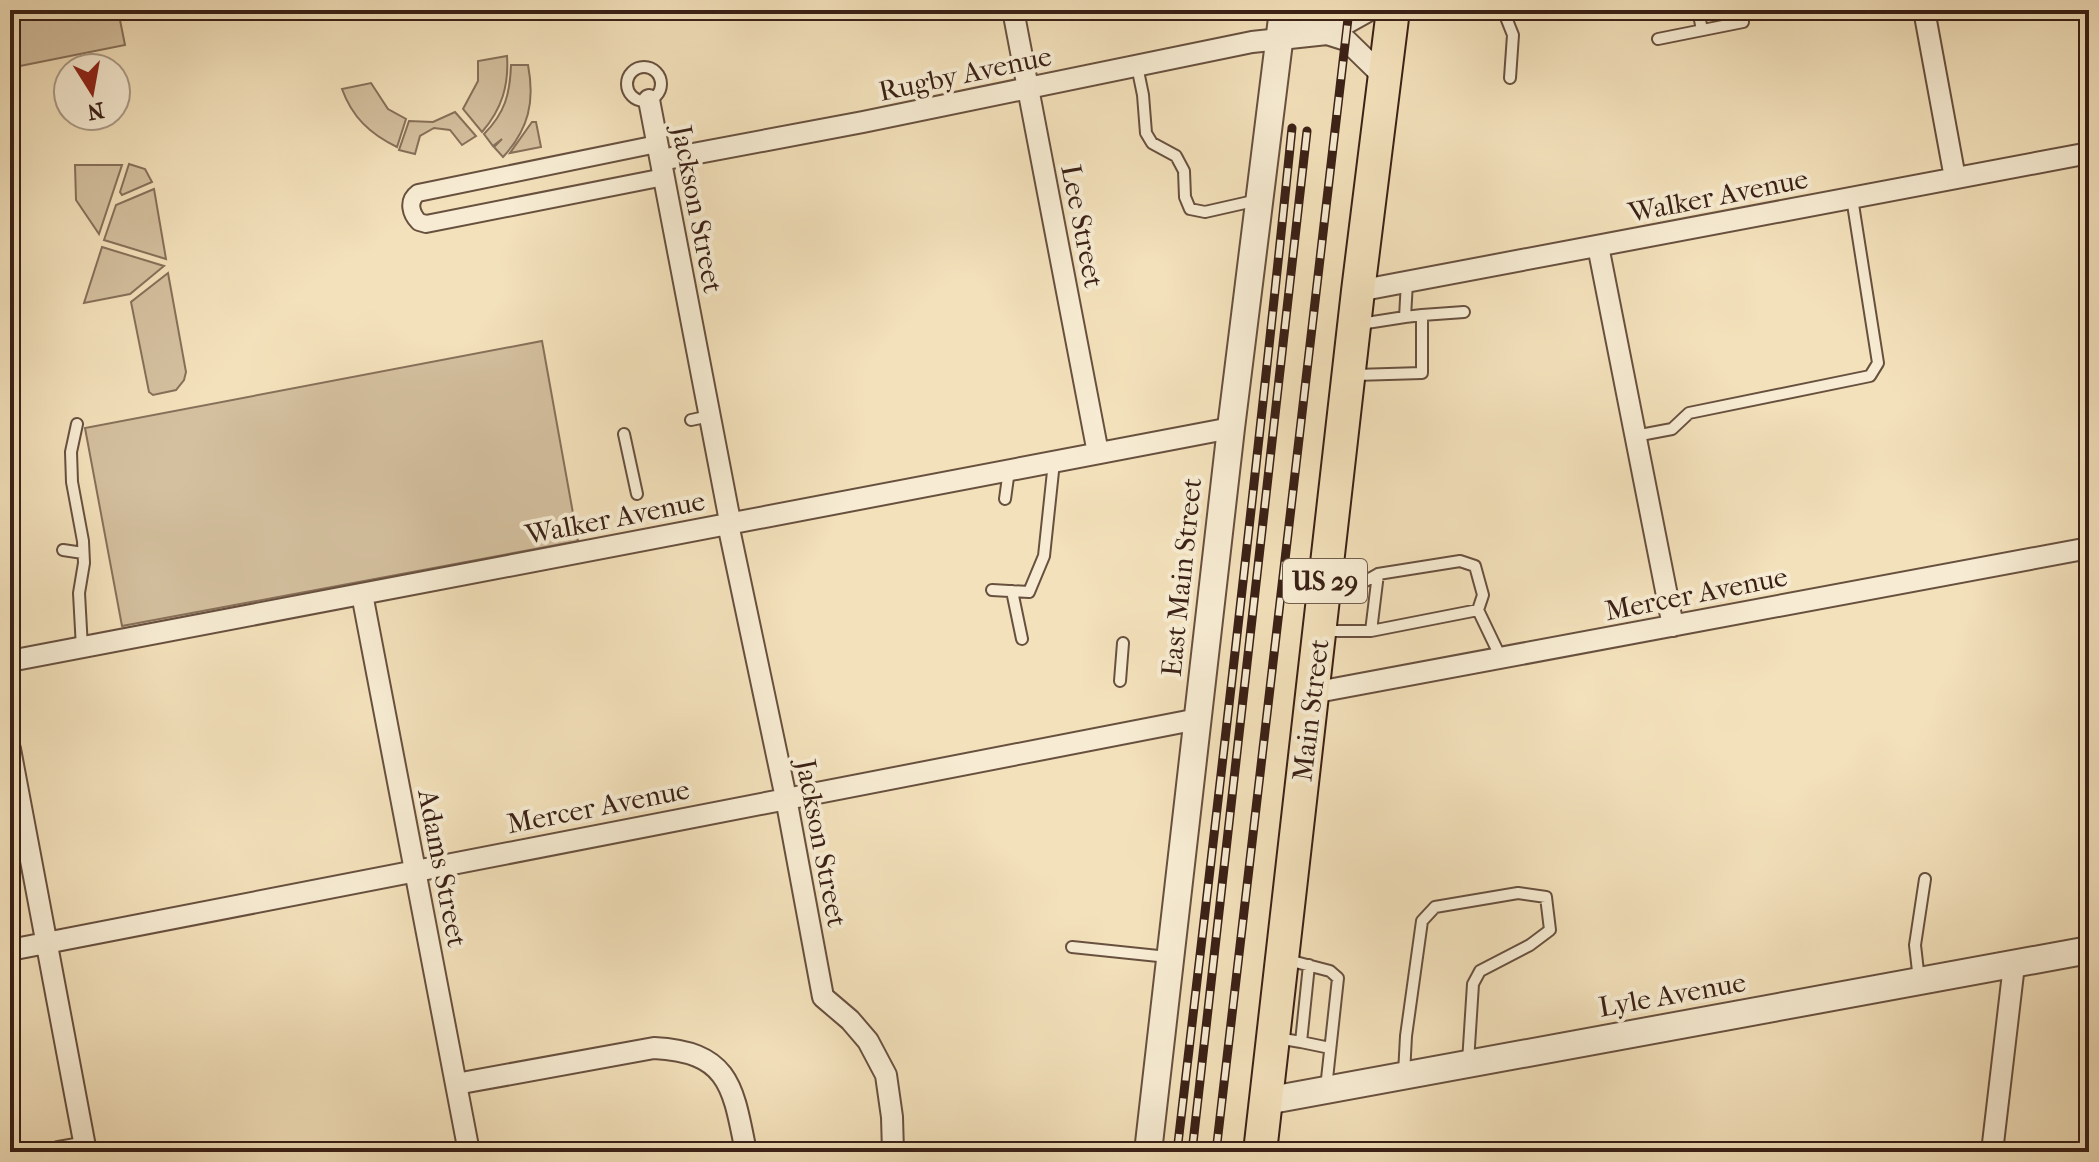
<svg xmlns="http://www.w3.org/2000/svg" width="2099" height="1162" font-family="'IM FELL French Canon',serif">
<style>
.green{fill:#d4c09f;stroke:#87705a;stroke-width:2}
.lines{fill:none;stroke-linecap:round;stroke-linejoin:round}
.service-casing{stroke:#68503f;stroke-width:14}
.pedestrian-casing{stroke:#68503f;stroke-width:20}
.minor-casing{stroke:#68503f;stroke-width:24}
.tertiary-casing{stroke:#68503f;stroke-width:30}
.primary-casing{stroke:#3a2016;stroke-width:36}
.service{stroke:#f7ecd3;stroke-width:10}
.pedestrian{stroke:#f7ecd3;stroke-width:16}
.minor{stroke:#f7ecd3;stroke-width:20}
.tertiary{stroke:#f7ecd3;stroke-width:26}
.primary{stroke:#f3e1bb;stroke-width:32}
.rail-casing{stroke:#3a2016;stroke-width:9}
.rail{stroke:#f7ecd3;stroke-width:6;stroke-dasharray:18;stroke-linecap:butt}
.labels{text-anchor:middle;stroke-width:8;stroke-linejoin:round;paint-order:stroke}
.shield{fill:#f7ecd3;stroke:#735d4f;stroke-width:2}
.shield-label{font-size:26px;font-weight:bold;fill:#3a2016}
.street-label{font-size:28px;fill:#3a2016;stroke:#f7ecd3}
</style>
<rect width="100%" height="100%" fill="#f3e1bb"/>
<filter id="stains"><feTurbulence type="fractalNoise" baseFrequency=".0025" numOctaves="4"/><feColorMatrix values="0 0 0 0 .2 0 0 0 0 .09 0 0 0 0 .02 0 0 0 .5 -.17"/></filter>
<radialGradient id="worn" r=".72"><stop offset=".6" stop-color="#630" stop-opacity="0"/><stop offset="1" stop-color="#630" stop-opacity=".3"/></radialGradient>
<path class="green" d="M10,10H118L125,45L10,68Z
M507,56C509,85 502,109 482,132L463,109L478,81V61Z
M511,65H528C535,101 529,129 503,157L494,147L502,139L493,146L484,134C505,113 510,94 511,65Z
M371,83L388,109L406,119L397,147C370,134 352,117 342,89Z
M455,112L476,136L462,145L450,130L434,128L420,136L415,154L399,150L409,121L433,122Z
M532,122H536L541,147L510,153Z
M129,164L145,169L152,182L122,195L120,192Z
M75,165H122L99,234L76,200Z
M154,189L166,259L104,240L116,205Z
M102,247L164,266L130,294L84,303Z
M168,273L186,372L184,380L176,390L153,395L149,392L131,302Z
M542,341L578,541L122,626L85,428Z"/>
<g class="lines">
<g class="service-casing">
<path id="service" d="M1503,10L1513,35L1510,78
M1698,10L1702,30
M1658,39L1743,22
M1137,66L1143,95L1146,133L1152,143L1176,156L1184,171L1185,197L1190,209L1205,212L1258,200
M627 84a17 17 0 1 1 34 0a17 17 0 1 1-34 0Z
M1422,315L1464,312
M1360,324L1405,317
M1355,375L1422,373V315L1405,317L1407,282
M691,420L710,416
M77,424L71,452L72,482L83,541L84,563L79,593L82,648
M624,434L637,494
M1635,436L1672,429L1689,413L1870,376L1878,363L1852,198
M1005,499L1009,470
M63,550L83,553
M992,590L1029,592L1044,556L1054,462
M1012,591L1022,639
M1478,610L1501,658
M1322,631H1371L1478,610L1483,595L1475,566L1460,561L1378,574L1362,583H1328
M1371,631L1378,574
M1120,681L1123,643
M1072,947L1168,957
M1284,959L1330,971L1338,978L1326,1088
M1919,980L1915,945L1925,879
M1277,1038L1301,1042L1309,965
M1301,1042L1330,1048
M1404,1074L1406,1036L1422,921L1435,907L1518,893L1546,897L1550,930L1530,945L1480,971L1473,984L1468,1062"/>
</g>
<g class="pedestrian-casing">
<path id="pedestrian" d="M657,144L418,193C407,201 411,214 419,222L426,224L664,177"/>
</g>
<g class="minor-casing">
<path id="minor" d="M1013,10L1098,453
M1924,10L1955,178
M1327,34L1346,40L1385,78
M1280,41L1297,25L1341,10
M649,100L729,516
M661,160L863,122L1252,42L1327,34L1370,10
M1598,246L1673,626
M1358,291L2089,153
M728,524L786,798L823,997L850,1020L868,1041L886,1075L892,1117L893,1152
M362,594L469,1152
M10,661L1231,428
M1312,693L2089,548
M10,749L86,1152
M10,950L1198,719
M456,1084L654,1048C730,1052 733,1087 746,1152
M58,1152L86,1147
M1992,1152L2014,965"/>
</g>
<g class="tertiary-casing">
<path id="tertiary" d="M1266,1101L2089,950
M1148,1152L1231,428L1283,10"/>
</g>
<g class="primary-casing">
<path id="primary" d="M1260,1152L1358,291L1393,10"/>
</g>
<use href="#service" class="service"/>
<use href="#pedestrian" class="pedestrian"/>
<use href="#minor" class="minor"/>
<use href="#tertiary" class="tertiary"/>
<use href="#primary" class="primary"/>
<g class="rail-casing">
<path id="rail" d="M1177,1152C1217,811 1257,470 1292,128
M1192,1152L1307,131
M1216,1152L1349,10"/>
</g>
<use href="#rail" class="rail"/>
</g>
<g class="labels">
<rect class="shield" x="1283" y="559" width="84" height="44" rx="6"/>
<g class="shield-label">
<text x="1325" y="590">US 29</text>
</g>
<g class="street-label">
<text transform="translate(965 73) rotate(-12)" y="10">Rugby Avenue</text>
<text transform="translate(1718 195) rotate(-11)" y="10">Walker Avenue</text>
<text transform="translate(698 209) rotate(79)" y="10">Jackson Street</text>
<text transform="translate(1083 226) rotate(79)" y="10">Lee Street</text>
<text transform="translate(615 517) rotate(-11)" y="10">Walker Avenue</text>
<text transform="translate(1181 577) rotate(-84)" y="10">East Main Street</text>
<text transform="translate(1696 593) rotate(-11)" y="10">Mercer Avenue</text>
<text transform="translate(1310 710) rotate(-83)" y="10">Main Street</text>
<text transform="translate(598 806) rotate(-11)" y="10">Mercer Avenue</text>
<text transform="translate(822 843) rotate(79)" y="10">Jackson Street</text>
<text transform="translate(443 868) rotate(79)" y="10">Adams Street</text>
<text transform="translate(1672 994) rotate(-10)" y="10">Lyle Avenue</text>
</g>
</g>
<rect width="2099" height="1162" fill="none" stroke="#f3e1bb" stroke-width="40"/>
<rect x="12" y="12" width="2075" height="1138" fill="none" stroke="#3a2016" stroke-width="4"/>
<rect x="20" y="20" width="2059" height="1122" fill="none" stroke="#3a2016" stroke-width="2"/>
<g transform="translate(92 92) rotate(169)"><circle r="38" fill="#f7ecd3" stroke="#ab9a87" stroke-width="2"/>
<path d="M0-6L14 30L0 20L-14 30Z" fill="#8f2418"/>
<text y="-12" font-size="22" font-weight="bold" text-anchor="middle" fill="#3a2016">N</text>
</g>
<rect width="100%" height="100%" filter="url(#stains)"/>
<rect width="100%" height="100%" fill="url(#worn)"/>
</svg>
